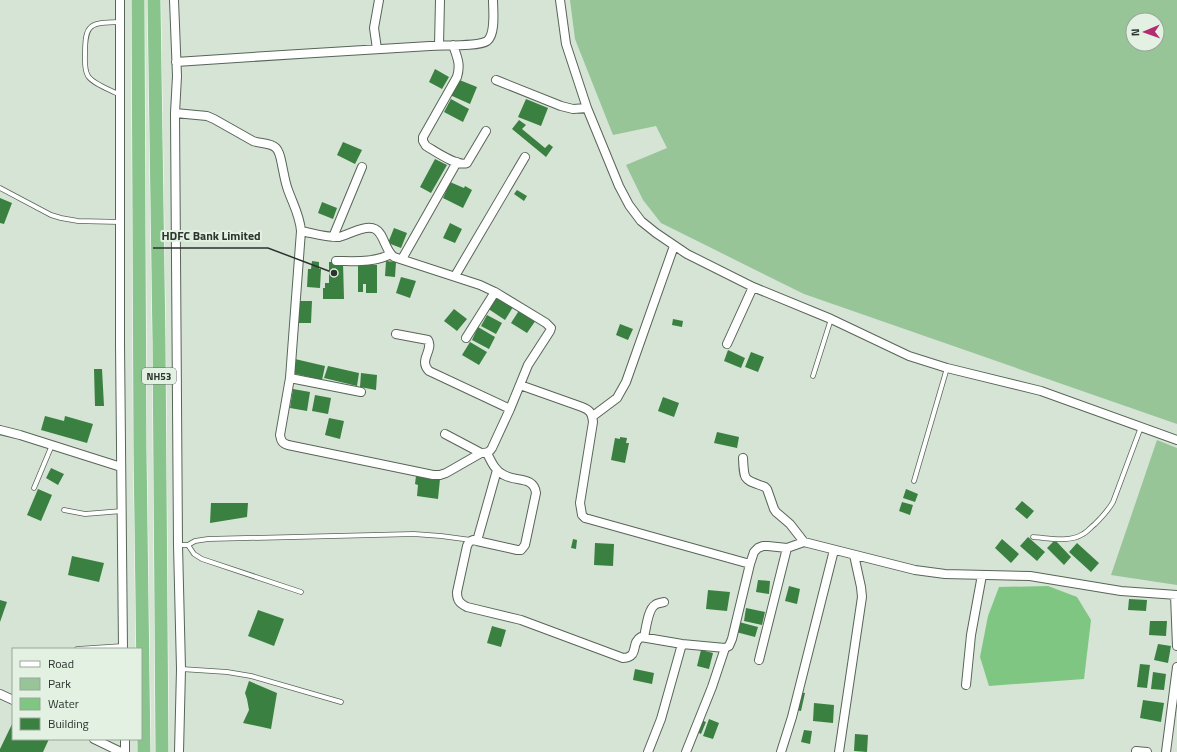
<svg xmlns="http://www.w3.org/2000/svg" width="1177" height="752" font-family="'Titillium Web',sans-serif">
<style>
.green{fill:#97c598;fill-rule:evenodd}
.water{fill:#7fc682}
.building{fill:#3a8040}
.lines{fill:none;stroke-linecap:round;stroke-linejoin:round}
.service-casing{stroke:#586558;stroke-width:5.5}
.minor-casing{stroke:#586558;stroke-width:10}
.trunk-casing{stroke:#fff;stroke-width:14}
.service{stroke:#fff;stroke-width:4}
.minor{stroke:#fff;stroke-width:8}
.trunk{stroke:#88c48c;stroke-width:13}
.labels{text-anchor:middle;stroke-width:4;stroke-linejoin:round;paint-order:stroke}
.shield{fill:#e2f1e2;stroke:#636c64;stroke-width:1}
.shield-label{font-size:10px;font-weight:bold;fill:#2d332e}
.leader{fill:none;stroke:#2d332e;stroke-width:1.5}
.callout-dot{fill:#2d332e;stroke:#e2f1e2;stroke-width:1.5}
.callout-label{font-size:12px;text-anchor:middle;font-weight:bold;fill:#2d332e;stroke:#e2f1e2;stroke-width:4;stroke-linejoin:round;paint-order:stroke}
</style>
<rect width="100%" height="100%" fill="#d5e4d5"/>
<path class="green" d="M570,0H1177V424L804,294L661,223L643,200L626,165L667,148L656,126L613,135L575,39ZM1133,20H1157V44H1133Z
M1157,440L1177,448V585L1111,575Z"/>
<path class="water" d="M1048,586L1077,597L1091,620L1084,679L989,686L980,657L988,616L999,587Z"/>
<path class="building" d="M435,69L449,77L442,89L429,82Z
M457,79L477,87L470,104L450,95Z
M451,99L469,109L463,122L444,112Z
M526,99L548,108L541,126L518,117Z
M519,120L526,125L522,129L545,148L549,144L553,147L546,157L512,129Z
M343,142L362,150L355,164L337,155Z
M435,159L447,165L431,193L420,187Z
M450,182L464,188L465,186L472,190L463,208L443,198Z
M517,190L527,196L524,201L514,194Z
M0,198L12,203L4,224L0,223Z
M322,202L337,208L333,219L318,213Z
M450,223L462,229L455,243L443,238Z
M394,228L407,233L401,248L388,243Z
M312,261L319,262V269H321L320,288L307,287L308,269H311Z
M386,261L396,262L395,277L385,276Z
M329,262H343L344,299H323V288H325V283H329Z
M358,265H377V293H366V284H363V292H358Z
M401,277L416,281L410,298L396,293Z
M495,296L513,307L505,320L487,308Z
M299,301H312L311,323H298Z
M454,309L467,319L457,331L444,321Z
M520,309L536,320L527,333L511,323Z
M487,315L502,323L496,334L481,326Z
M673,319L683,321L682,327L672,325Z
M620,324L633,329L628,340L616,335Z
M478,327L495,337L489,349L472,340Z
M470,342L487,352L479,365L462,355Z
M728,350L745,358L741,368L724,361Z
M751,352L764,357L758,372L745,367Z
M295,359L325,366L322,380L292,373Z
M328,366L359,373L357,386L324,378Z
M94,369H102L104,406H95Z
M361,373L377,375L376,390L360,387Z
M293,389L310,392L307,411L290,408Z
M315,395L331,398L328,414L312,411Z
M663,397L679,403L674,417L658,411Z
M45,416L64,421L65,416L93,424L87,443L41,430Z
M329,418L344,421L340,439L325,435Z
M717,432L739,437L737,448L714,443Z
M620,437L627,438L626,443H629L625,463L611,460L615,438L620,439Z
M51,468L64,474L58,485L46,478Z
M416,476L440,479L438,499L417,496L418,485L415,484Z
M38,489L52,495L41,521L27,515Z
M906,489L918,494L915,502L903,498Z
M1022,501L1034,511L1027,519L1015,509Z
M902,502L913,505L910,515L899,511Z
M211,503H248L247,517L210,523Z
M1028,537L1045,552L1037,561L1020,546Z
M573,539L577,540L576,549L571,548Z
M1002,539L1019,554L1011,563L995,548Z
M1055,540L1071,557L1064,565L1047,548Z
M595,543L614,544L613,566L594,565Z
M1077,543L1099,563L1091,572L1069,552Z
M72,556L104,563L99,582L68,575Z
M758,580L770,581L769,594L756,592Z
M789,586L800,589L797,604L785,601Z
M708,590L730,592L727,611L706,609Z
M1129,599L1147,600L1146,611L1128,610Z
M0,600L7,602L0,622Z
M746,608L765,612L762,625L744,621Z
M258,610L284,619L274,646L248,636Z
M1150,621H1167L1166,636L1149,635Z
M739,622L758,627L755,637L736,632Z
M492,626L506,630L501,647L487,643Z
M1158,644L1171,646L1168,663L1154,660Z
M701,650L713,653L709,669L697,666Z
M1140,664L1150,665L1147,688L1137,687Z
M635,669L654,673L652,684L633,680Z
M1153,672L1166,674L1164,690L1151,689Z
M249,681L277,693L271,729L243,723L249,710L247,699L245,693Z
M799,692L805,693L801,711L795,710Z
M1143,700L1164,703L1161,722L1140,718Z
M814,703L834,705L833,723L813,721Z
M699,719L706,722L701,734L695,731Z
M709,719L719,723L713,739L703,736Z
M13,722V739H49L43,752H0V749Z
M804,730L812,731L810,744L801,742Z
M855,734L868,735L867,752L854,751Z"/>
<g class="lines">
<g class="service-casing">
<path id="service" d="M120,95C111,90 93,84 88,76C84,69 85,61 85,54C85,23 90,23 120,22
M0,188L51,215L61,218L78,221L120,222
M813,376L831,319
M914,481L947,368
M34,488L52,445
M64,510L85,514L122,511
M1033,537C1048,538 1069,543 1083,534C1087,532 1091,527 1095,524C1102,517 1108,511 1113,502L1141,427
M178,545H188L195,541L208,539L414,534L441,536L471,540
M188,545L194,554L202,559L301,592
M77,649L123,646
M181,669L227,672L251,676L341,702"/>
</g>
<g class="minor-casing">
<path id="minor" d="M120,0V344L123,649
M174,0L177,76L175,113L178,545L181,669L179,752
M560,0L566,44L587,108L619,186L629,205L641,221L656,233L687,254L753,287L831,319L909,356L947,368L1041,391L1177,440
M439,45L440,0
M453,45C457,57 461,64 457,77L423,137V141L426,146C435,151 457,167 467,163L486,131
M377,49L374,28L379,0
M176,62C261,56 345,51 430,46C443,45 478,47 487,41C496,34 493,10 493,0
M496,80L561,106L573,109L587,108
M175,113L207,116L214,119L253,141C260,144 270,142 276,148C280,152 281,160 282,165C284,174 285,182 288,190C293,204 300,216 301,231C312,233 328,238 339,237C348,235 366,224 375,229C384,233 385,251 394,257L480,285L495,292L466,338
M301,231L290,378L280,435C281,441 282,443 288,445L433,475H440L446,473L481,453
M333,237L362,167
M402,259L457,162
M336,261C354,261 374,263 391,254
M455,276L525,157
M396,334L428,340C434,350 418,360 429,371L510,409
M727,344L753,287
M290,378L361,392
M520,385L582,407C590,410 592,413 593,422L580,503L582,515L585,518L750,564
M593,416L617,398L626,382L674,246
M0,430L20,435L121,467
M445,434L481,453C486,453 489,453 492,448L510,409L528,365L550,331L551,328L546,323L495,292
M487,453C491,461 495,471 504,475C516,482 534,476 536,493L525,545L521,550H517L477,541L473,540L469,542L467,546L457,592C457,600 459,603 467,607L521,620L623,658C640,657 630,643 641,637L682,644L725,648
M743,458C744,482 744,479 765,487L767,489L774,509L776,512L790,524L804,542
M477,541L497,470
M1175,595L1177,646
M644,637C646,629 648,609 655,605C657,603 661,603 664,602
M759,660L787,548
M966,685L971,635L982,575
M0,694L13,700
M94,739L121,752
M125,739V752
M1136,751L1147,752
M648,752L661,719L682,644
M686,752L712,687L725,648L729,646L732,639L750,564L754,552L758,548L763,546H768L787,548L804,542L915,570L945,574L1030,576L1121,591L1177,595
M781,752L792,717L834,550
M839,752L862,597L861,587L854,555
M1166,752L1177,667"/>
</g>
<g class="trunk-casing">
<path id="trunk" d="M138,0L140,450L144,752
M154,0L159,341L162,752"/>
</g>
<use href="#service" class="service"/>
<use href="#minor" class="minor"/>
<use href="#trunk" class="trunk"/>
</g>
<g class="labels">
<rect class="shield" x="142" y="368" width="34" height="16" rx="3"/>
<g class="shield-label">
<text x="159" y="380">NH53</text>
</g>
</g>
<path class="leader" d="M334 273L268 248H153"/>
<circle class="callout-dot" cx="334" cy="273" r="4"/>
<g class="callout-label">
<text x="211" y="240">HDFC Bank Limited</text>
</g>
<rect x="12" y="648" width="130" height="92" fill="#e2f1e2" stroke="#9aa59a"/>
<rect x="20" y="661" width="20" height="6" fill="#ffffff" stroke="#9aa59a"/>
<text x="48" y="668" font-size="12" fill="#2d332e">Road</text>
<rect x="20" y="678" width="20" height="12" fill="#97c598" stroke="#9aa59a"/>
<text x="48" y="688" font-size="12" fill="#2d332e">Park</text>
<rect x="20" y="698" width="20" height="12" fill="#7fc682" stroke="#9aa59a"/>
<text x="48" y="708" font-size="12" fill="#2d332e">Water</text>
<rect x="20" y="718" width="20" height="12" fill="#3a8040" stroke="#9aa59a"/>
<text x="48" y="728" font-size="12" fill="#2d332e">Building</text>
<g transform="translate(1145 32) rotate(268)"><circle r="19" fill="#e2f1e2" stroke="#9aa59a"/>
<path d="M0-3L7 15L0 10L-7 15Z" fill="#b32c6f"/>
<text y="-6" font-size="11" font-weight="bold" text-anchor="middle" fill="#2d332e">N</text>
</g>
</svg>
